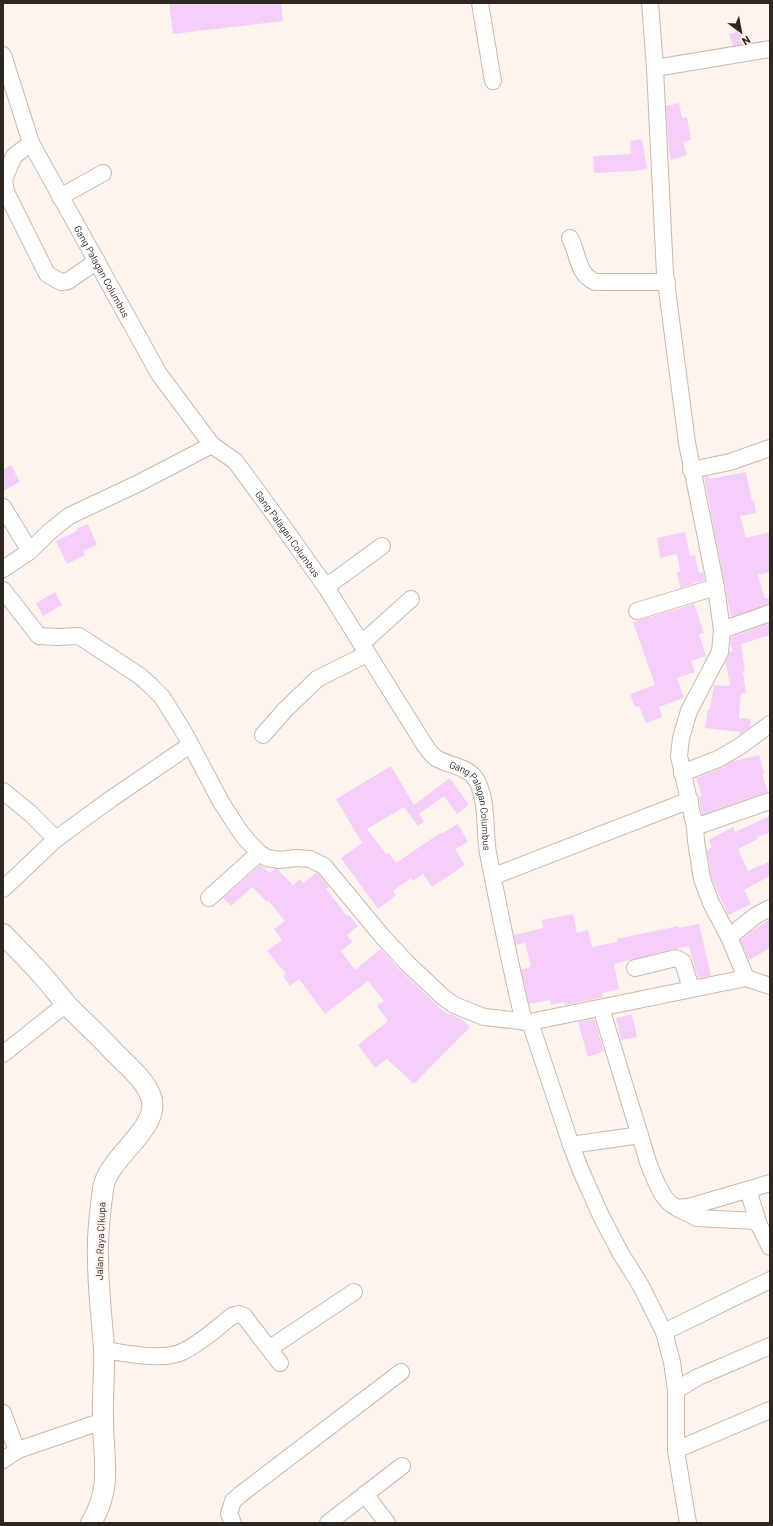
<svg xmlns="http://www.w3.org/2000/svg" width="773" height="1526" font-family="Barlow,sans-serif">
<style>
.building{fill:#f5cff9}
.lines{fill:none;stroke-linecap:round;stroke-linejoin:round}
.minor-casing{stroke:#cdb7a9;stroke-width:18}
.major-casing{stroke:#cdb7a9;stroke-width:22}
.minor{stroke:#fff;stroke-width:16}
.major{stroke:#fff;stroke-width:20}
.labels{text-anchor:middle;stroke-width:3.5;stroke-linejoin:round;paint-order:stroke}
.street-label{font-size:10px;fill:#2e2620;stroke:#fdf4ee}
</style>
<rect width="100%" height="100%" fill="#fdf4ee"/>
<path class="building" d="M169,3H281L283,21L173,34Z
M740,31L743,44L733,46L729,34Z
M679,103L682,118L687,117L691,140L683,142L687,155L671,160L669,151L666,106Z
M642,139L647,169L634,171L594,173L593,156L631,154L630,141Z
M11,465L20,482L3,491V470Z
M746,472L752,501L754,500L756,513L740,516L746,538L770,532V572L758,575L765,599L770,597V604L731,617L704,477L708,476L709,479Z
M88,524L97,545L83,551L85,555L67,564L56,541L77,531L76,529Z
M685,532L690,556L695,555L699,573L703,572L705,580L680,588L677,572L680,571L677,554L660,558L657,538Z
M55,592L62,605L43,616L36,603Z
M694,604L704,633L699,634L706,656L691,661L695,672L677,678L684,698L659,707L662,717L646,723L639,706L635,707L630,694L655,685L633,622Z
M770,623V635L741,644L745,671L743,672L746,693H741L739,718L751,719L750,727L739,735L740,732L705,728L708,709H710L714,685L730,686L726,664H724L730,652L733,651L730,644L731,637Z
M759,755L764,773L762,774L768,792L702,815L699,797L702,796L696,778L722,768L731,762Z
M391,766L414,805L450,778L469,805L457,814L444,796L419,814L424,822L418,826L404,807L367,829L386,854L389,853L396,863L440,833L441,834L458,824L468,842L455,849L465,865L432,887L423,874L413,881L411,878L393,891L396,895L378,909L341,858L362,843L336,799Z
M770,816V833L757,837L758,839L738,849L748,871L770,861V876L744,890L751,904L728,915L711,877L707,850L712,847L709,840L733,827L735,832Z
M260,865L270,873L274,869H277L293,885L300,879L303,883L316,873L318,874L329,887L326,889L347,916L349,915L358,926L347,935L352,942L341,951L355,970L381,949L400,970L439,1007L449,1015L450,1014L462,1019L470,1027L414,1084L387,1059L375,1068L358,1045L388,1021L377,1006L384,1001L368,981L325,1014L299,979L290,986L283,976L286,974L267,951L282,940L274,929L285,921L268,900L267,902L252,887L231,906L223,898Z
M573,914L577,933L588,930L592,947L617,942V939L678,926V928L699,924L711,976L698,978L689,946L674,949L614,964L619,989L602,993L603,997L565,1005L564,1002L551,1005L550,1000L529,1004L521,969L531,967L525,943L516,945L514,935L543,928L542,920Z
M770,920V948L749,960L740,940L757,927Z
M632,1014L637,1037L621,1040L616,1018Z
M594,1019L604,1051L588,1057L578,1022Z"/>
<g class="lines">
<g class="minor-casing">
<g id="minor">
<path d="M480,3L493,81"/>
<path d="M650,3L655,68L665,274L687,443L716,587L722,630L720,652L689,711L681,738L679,756L695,827L696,841L702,879L711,903L729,937L746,978L770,986"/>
<path id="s1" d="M3,55L31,143L159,374L212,445L235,461L274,514L326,587L424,744C427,748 431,755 436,758C449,766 469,766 477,781C488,803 484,829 488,853C499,909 510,966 524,1022"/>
<path d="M655,68L770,49"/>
<path d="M31,143L14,156L4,179L6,192L47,274L61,282L68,281L97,261"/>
<path d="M60,197L103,173"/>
<path d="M570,238C579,254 576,273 595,282H667"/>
<path d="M691,470L730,462L770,448"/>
<path d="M3,507L30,551"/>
<path d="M3,569L30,551L48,533L69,516L137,484L212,445"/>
<path d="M326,587L382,546"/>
<path d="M3,590L39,636L57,637L79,636L140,676L151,686L162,697L185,734L221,802L239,830L246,839L259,853L267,858L279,860L297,858L310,859L324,866L382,936L407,963L443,997L454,1005L484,1017L530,1022L746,978"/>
<path d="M637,611L716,587"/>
<path d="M722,630L770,613"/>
<path d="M361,644L411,599"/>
<path d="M263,735L285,710L317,679L367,654"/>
<path d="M682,773L718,759L739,747L770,724"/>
<path d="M3,791L31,814L56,839"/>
<path d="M695,827L770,801"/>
<path d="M494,876L690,800"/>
<path d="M3,889L56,839L111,799L190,745"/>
<path d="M209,898L259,853"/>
<path d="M729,937L755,916L770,908"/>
<path d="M635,968L676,958L683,962L691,989"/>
<path d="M601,1008L648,1162C653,1175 662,1202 676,1207C680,1208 684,1207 689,1207L770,1183"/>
<path d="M530,1022L571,1145L581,1171L601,1216L621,1254L641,1286L664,1332L672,1362L676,1390V1450"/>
<path d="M3,1054L66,1004"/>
<path d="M571,1145L640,1135"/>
<path d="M748,1190L759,1225"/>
<path d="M677,1208L697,1218L756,1221L759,1225L770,1247"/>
<path d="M664,1332L770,1280"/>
<path d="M270,1348L354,1292"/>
<path d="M104,1350C127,1353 164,1362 184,1351C202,1342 217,1328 232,1316L239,1314L244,1316L280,1363"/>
<path d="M676,1390L698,1377L770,1346"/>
<path d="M3,1413L14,1443L18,1450"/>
<path d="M3,1460L18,1450L103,1421"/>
<path d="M365,1494L387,1523"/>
<path d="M233,1523L229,1514L233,1501L241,1494L401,1372"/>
<path d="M328,1523L402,1466"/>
<path d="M688,1523L676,1450L770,1410"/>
</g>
</g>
<g class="major-casing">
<path id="major" d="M3,934C16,948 30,961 42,975C51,985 59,996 68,1006C84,1022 100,1037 115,1053C128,1066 145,1080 151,1097C162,1128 107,1157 103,1189C100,1212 97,1235 98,1259C98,1289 102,1319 104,1349C105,1372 102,1396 103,1419C103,1458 113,1487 91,1523"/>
</g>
<use href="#minor" class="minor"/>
<use href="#major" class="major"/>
</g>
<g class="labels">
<g class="street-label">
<text dy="4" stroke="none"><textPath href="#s1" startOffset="239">Gang Palagan Columbus</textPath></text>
<text dy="4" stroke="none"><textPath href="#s1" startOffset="563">Gang Palagan Columbus</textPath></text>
<text dy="4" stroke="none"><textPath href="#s1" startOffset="899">Gang Palagan Columbus</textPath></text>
<text transform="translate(100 1241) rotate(-88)" y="4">Jalan Raya Cikupa</text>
</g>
</g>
<rect width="773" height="1526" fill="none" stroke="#2e2620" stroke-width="8"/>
<g transform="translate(741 32) rotate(148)" stroke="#fdf4ee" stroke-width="3" paint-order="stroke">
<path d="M0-3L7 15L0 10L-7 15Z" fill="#2e2620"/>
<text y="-6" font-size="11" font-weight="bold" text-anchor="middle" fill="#2e2620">N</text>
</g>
</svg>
